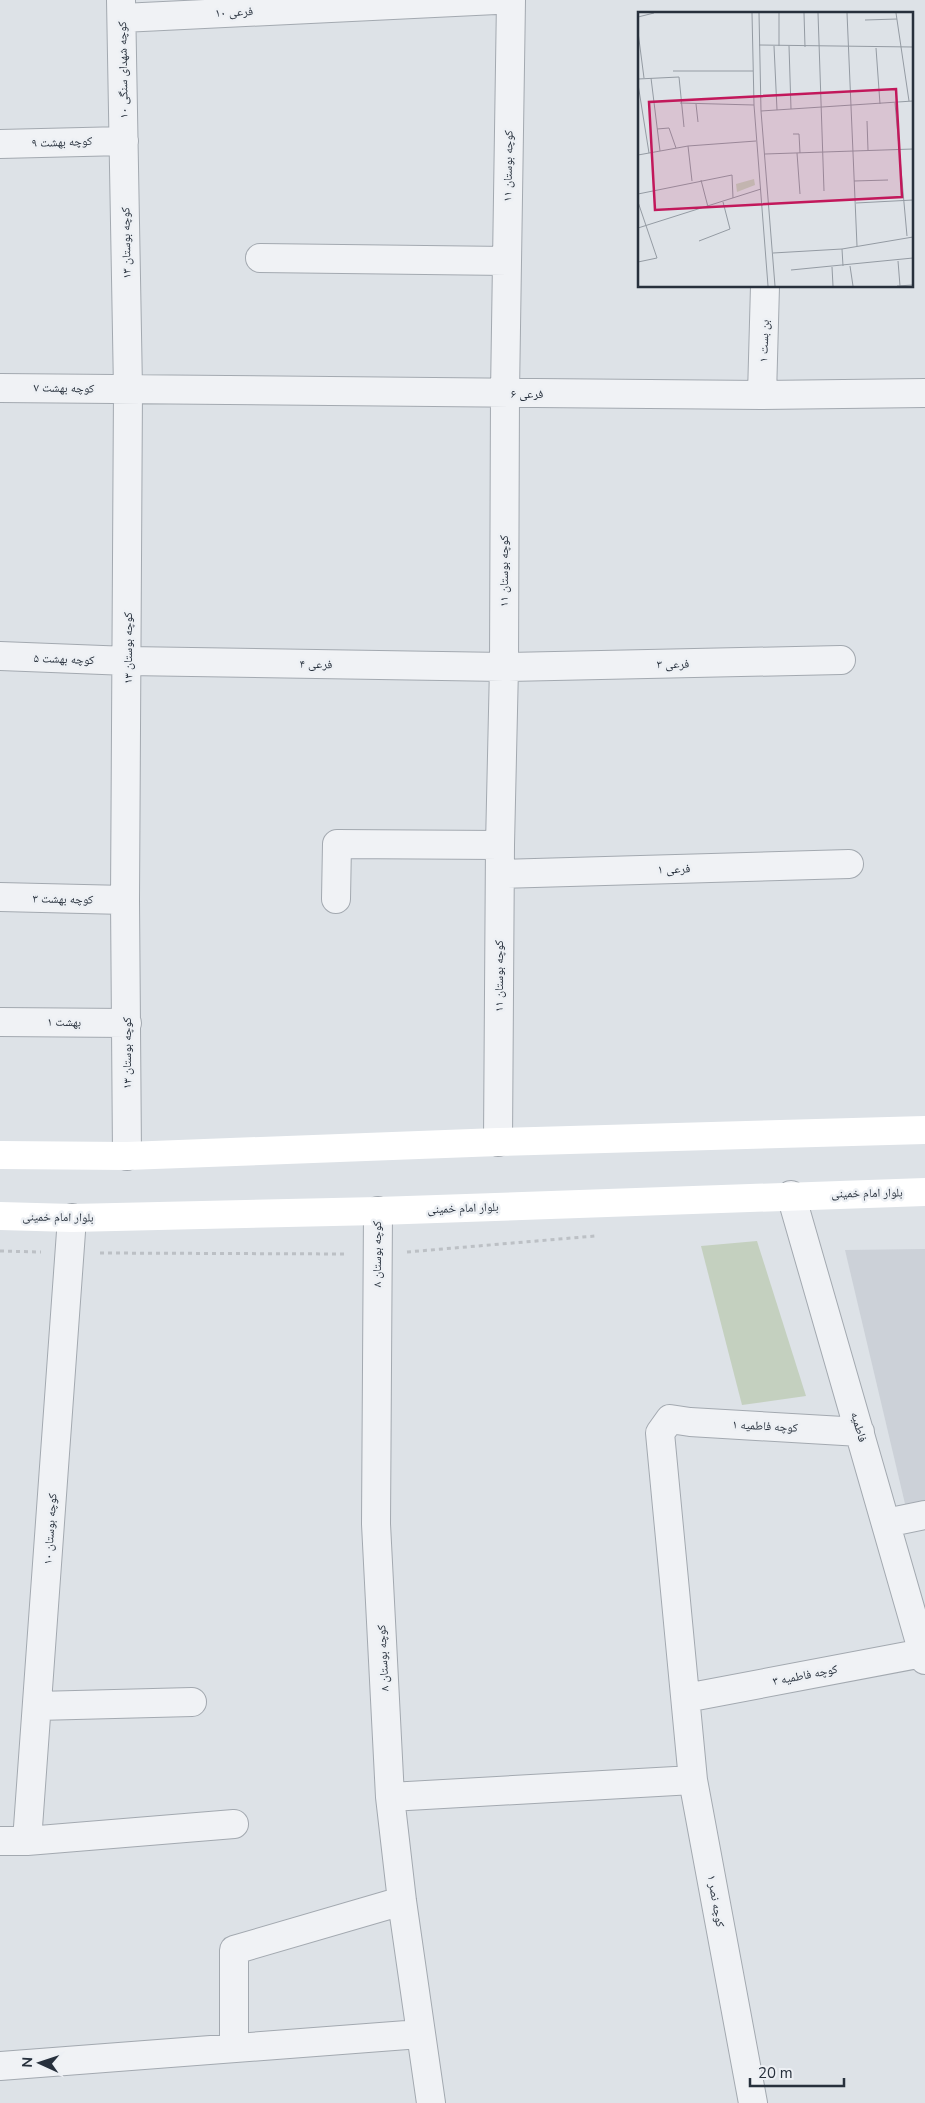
<svg xmlns="http://www.w3.org/2000/svg" width="925" height="2103" font-family="'Nunito Sans','Noto Naskh Arabic',sans-serif">
<style>
.built{fill:#ccd1d8}
.green{fill:#c4d0bf}
.lines{fill:none;stroke-linecap:round;stroke-linejoin:round}
.street-casing{stroke:#a3a9b0;stroke-width:30}
.path{stroke:#bcc0c5;stroke-width:3;stroke-dasharray:4 4;stroke-linecap:butt}
.street{stroke:#f0f2f5;stroke-width:28}
.secondary{stroke:#fff;stroke-width:28}
.labels{text-anchor:middle;stroke-width:5;stroke-linejoin:round;paint-order:stroke}
.street-label{font-size:12px;fill:#27303c;stroke:#edf0f4}
.inset-road{fill:none;stroke:#949ba3;stroke-width:1}
.view{fill:#c2185b;fill-opacity:0.15;stroke:#c2185b;stroke-width:2.5}
.inset-edge{fill:none;stroke:#27303c;stroke-width:2.5}
</style>
<rect width="100%" height="100%" fill="#dde2e7"/>
<path class="built" d="M925,1249V1502L906,1508L845,1250Z"/>
<path class="green" d="M757,1241L806,1396L742,1405L701,1246Z"/>
<g class="lines">
<g class="street-casing">
<path id="street" d="M121,0L128,389L125,900L127,1156
M122,18L496,0
M0,144L124,141
M260,258L507,261
M0,388L762,395L925,393
M762,395L765,286
M0,656L128,661L504,667L841,660
M500,874L849,864
M0,897L125,900
M336,899L337,844L500,845
M0,1022L127,1023
M498,1142L500,845L504,667L505,393L511,0
M791,1195L925,1660
M378,1211L376,1524L390,1797L402,1901L431,2103
M886,1523L925,1515
M686,1698L923,1653
M37,1706L192,1702
M390,1797L693,1780
M0,1841H27L234,1824
M27,1841L72,1218
M234,2048V1950L402,1901
M0,2066L420,2034
M753,2103L693,1780L660,1433L670,1419L690,1422L860,1432"/>
</g>
<path class="path" d="M0,1251L41,1252
M407,1252L595,1236
M100,1253L348,1254"/>
<use href="#street" class="street"/>
<path class="secondary" d="M0,1155L127,1156L498,1142L925,1130
M0,1216L72,1218L378,1211L925,1192"/>
</g>
<g class="labels">
<g class="street-label">
<text transform="translate(234 12) rotate(-3)" y="4">فرعی ۱۰</text>
<text transform="translate(123 70) rotate(-91)" y="4">کوچه شهدای سنگی ۱۰</text>
<text transform="translate(62 142) rotate(-2)" y="4">کوچه بهشت ۹</text>
<text transform="translate(508 166) rotate(-89)" y="4">کوچه بوستان ۱۱</text>
<text transform="translate(126 243) rotate(-91)" y="4">کوچه بوستان ۱۳</text>
<text transform="translate(764 341) rotate(-88)" y="4">بن بست ۱</text>
<text transform="translate(64 388) rotate(1)" y="4">کوچه بهشت ۷</text>
<text x="527" y="398">فرعی ۶</text>
<text transform="translate(504 571) rotate(-90)" y="4">کوچه بوستان ۱۱</text>
<text transform="translate(128 648) rotate(-90)" y="4">کوچه بوستان ۱۳</text>
<text transform="translate(64 659) rotate(2)" y="4">کوچه بهشت ۵</text>
<text transform="translate(316 664) rotate(1)" y="4">فرعی ۴</text>
<text transform="translate(673 664) rotate(-1)" y="4">فرعی ۳</text>
<text transform="translate(674 869) rotate(-2)" y="4">فرعی ۱</text>
<text transform="translate(63 899) rotate(1)" y="4">کوچه بهشت ۳</text>
<text transform="translate(499 976) rotate(-90)" y="4">کوچه بوستان ۱۱</text>
<text transform="translate(64 1022) rotate(1)" y="4">بهشت ۱</text>
<text transform="translate(127 1053) rotate(-90)" y="4">کوچه بوستان ۱۳</text>
<text transform="translate(867 1193) rotate(-1)" y="4">بلوار امام خمینی</text>
<text transform="translate(463 1208) rotate(-2)" y="4">بلوار امام خمینی</text>
<text transform="translate(58 1217) rotate(1)" y="4">بلوار امام خمینی</text>
<text transform="translate(377 1254) rotate(-90)" y="4">کوچه بوستان ۸</text>
<text transform="translate(765 1426) rotate(3)" y="4">کوچه فاطمیه ۱</text>
<text transform="translate(859 1427) rotate(74)" y="4">فاطمیه</text>
<text transform="translate(50 1529) rotate(-86)" y="4">کوچه بوستان ۱۰</text>
<text transform="translate(383 1658) rotate(-93)" y="4">کوچه بوستان ۸</text>
<text transform="translate(805 1675) rotate(-11)" y="4">کوچه فاطمیه ۳</text>
<text transform="translate(716 1901) rotate(80)" y="4">کوچه نصر ۱</text>
</g>
</g>
<g transform="translate(638 12)">
<rect width="275" height="275" fill="#dde2e7"/>
<path d="M116,167L117,173L99,180L98,172Z" fill="#c4d0bf"/>
<path class="inset-road" d="M114,1L116,93L130,274M121,1L123,99L137,274M166,1L167,35M180,1L186,179M209,1L219,234M258,1L271,89M0,5L16,1M227,8L259,7M0,20L6,66M121,33L275,35M136,34L139,98M141,34V1M151,34L153,97M238,36L242,92M35,59H115M13,66L22,139M0,67L41,65L46,115M0,72L11,141M42,91L116,93M257,91L269,224M58,92L60,110M123,99L275,89M229,109L230,138M19,117L31,116L38,136M155,122H161L162,141M50,134L54,169M159,141L162,182M127,142L275,137M0,143L50,134L118,129M63,168L70,195M216,169L250,168M0,182L94,163L95,186M0,190L19,246L0,250M218,191L275,188M0,216L123,177M61,229L92,217L85,190M204,237L205,254M135,241L204,237L275,225M260,249L262,274M212,254L215,274M194,255L195,274M153,258L275,246M259,274L275,273"/>
<path class="view" d="M258,77L264,185L17,198L11,90Z"/>
<rect width="275" height="275" class="inset-edge"/>
</g>
<g transform="translate(40 2063) rotate(273)" stroke="#edf0f4" stroke-width="4" paint-order="stroke">
<path d="M0-4L9 19L0 12L-9 19Z" fill="#27303c"/>
<text y="-8" font-size="14" font-weight="bold" text-anchor="middle" fill="#27303c">N</text>
</g>
<path d="M750 2078v8h94v-8" fill="none" stroke="#27303c" stroke-width="2.5"/>
<text x="758" y="2078" font-size="15" fill="#27303c" stroke="#edf0f4" stroke-width="4" paint-order="stroke">20 m</text>
</svg>
